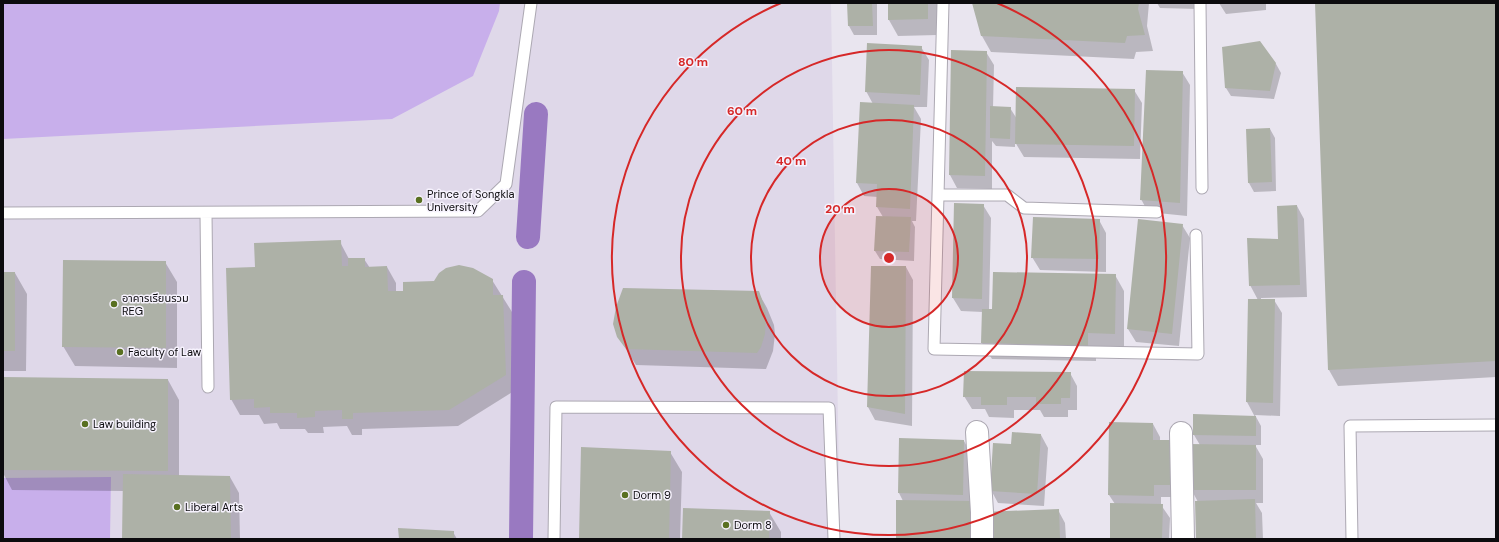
<svg xmlns="http://www.w3.org/2000/svg" width="1499" height="542" font-family="'DM Sans','Noto Sans Thai',sans-serif">
<style>
.built{fill:#dfd8e9}
.green{fill:#c8afeb}
.shadow{fill:#0003}
.lines{fill:none;stroke-linecap:round;stroke-linejoin:round}
.canal{stroke:#9979c1;stroke-width:24}
.building{fill:#adb1a7}
.lane-casing{stroke:#aca8b2;stroke-width:13}
.street-casing{stroke:#aca8b2;stroke-width:24}
.lane{stroke:#fff;stroke-width:11}
.street{stroke:#fff;stroke-width:22}
.ring{fill:none;stroke:#d62828;stroke-width:2}
.poi-dot{fill:#597021;stroke:#f6f2fd;stroke-width:1.5}
.labels{text-anchor:middle;stroke-width:3;stroke-linejoin:round;paint-order:stroke}
.poi-label{font-size:11px;fill:#0c0b0e;stroke:#f6f2fd;text-anchor:start}
.centre{fill:#d62828;stroke:#f6f2fd;stroke-width:2}
.ring-label{font-size:12px;text-anchor:middle;font-weight:bold;fill:#d62828;stroke:#f6f2fd;stroke-width:3;stroke-linejoin:round;paint-order:stroke}
</style>
<rect width="100%" height="100%" fill="#e9e5ef"/>
<path class="built" d="M3,3H831L840,539H3Z"/>
<path class="green" d="M3,3H500L499,11L473,76L392,119L3,139Z
M111,477L110,539H3V478Z"/>
<path class="shadow" d="M848,3H877V35H854L849,26Z
M889,3H937V35L898,36L889,20Z
M973,3H1149L1147,26L1153,51L1136,52L1134,59L991,52L982,36Z
M1157,3H1198V9L1160,8Z
M1219,3H1266V10L1226,14Z
M1316,3H1496V377L1338,386L1329,370Z
M921,47L929,60L927,107H914L921,119L916,221H912L915,227L914,261L880,259L875,251L883,217L877,207L878,197L864,196L857,183L861,103L873,104L866,91Z
M952,51L986,52L994,65L993,108H1010L1017,119L1134,90L1142,103L1140,159L1024,157L1015,142V147L996,146L992,141V189L957,188L950,175Z
M1276,64L1281,73L1274,99L1231,96L1226,88Z
M1182,72L1190,85L1187,216L1148,212L1141,199Z
M1270,129L1275,138L1276,191L1254,192L1249,183L1247,130Z
M955,204L983,205L991,218L989,310H993L1115,275L1124,291V350L1096,349V361L992,359L982,343L983,312L961,311L953,298Z
M1297,206L1304,219L1307,297L1261,298V300H1274L1282,313L1280,416L1255,415L1261,426V445H1255L1263,459V503H1256L1262,513L1263,539H1197L1198,502L1191,489L1200,445L1194,435L1255,417L1247,402L1249,300H1258L1250,285L1279,240Z
M1099,220L1106,233V272L1040,270L1032,257Z
M1182,225L1190,238L1179,346L1136,342L1128,329Z
M340,242L349,259H364L370,268L387,267L396,283V292L492,280L512,312L514,391L458,426L362,429V435H352L347,426L323,427L324,433H308L305,429H280L277,423L264,424L259,415H240L231,399L256,268Z
M165,262L177,282V368L75,366L63,346Z
M906,267L913,280L912,426L875,420L868,407Z
M3,273H15L27,294L26,371H3Z
M758,292L767,308L774,325L775,334L773,351L766,369L636,365L618,336Z
M1070,373L1077,386V410H1068V417H1044L1040,410H1014V418L989,417L985,409H972L964,396Z
M3,378L168,380L179,400V476L230,477L239,493L240,539H123L124,491L12,490L3,473Z
M1153,424L1160,437V441L1178,497H1161V505L1170,518L1169,539H1111L1115,504L1109,495Z
M1041,435L1048,448L1044,506L998,503L991,490L1012,445Z
M964,441L971,454L970,502L897,539L903,501L899,493Z
M670,452L682,472L680,539H580Z
M1058,510L1065,523L1066,539H985Z
M769,512L781,532V539H683Z
M453,532L457,539H400Z"/>
<g class="lines">
<path class="canal" d="M528,237L536,114
M521,539L524,282"/>
</g>
<path class="building" d="M847,3H872L873,26H848Z
M888,3H928V19L888,20Z
M972,3H1139L1138,9L1145,35L1127,36L1125,43L981,36Z
M1315,3H1496V361L1328,370Z
M1260,41L1276,63L1270,91L1225,88L1222,47Z
M867,43L922,46L920,95L865,92Z
M951,50L987,51L985,176L949,175Z
M1146,70L1183,71L1180,203L1140,200Z
M1016,87L1135,89L1134,146L1015,144Z
M860,102L914,105L910,209L876,207L877,184L856,183Z
M990,106L1011,107L1010,139L990,138Z
M1270,128L1272,182L1248,183L1246,129Z
M954,203L984,204L982,299L952,298Z
M1297,205L1300,285L1249,286L1247,238L1278,239L1277,206Z
M876,216L911,217L909,252L874,251Z
M1033,217L1100,219L1099,259L1031,258Z
M1138,219L1183,224L1172,334L1127,329Z
M341,240L342,266H348V258H365V267L387,266L388,291H403V282L434,281L439,273L446,268L459,265L473,268L493,279V295H503L506,375L449,410L353,413V419H342V410L315,411V417L297,418V413H270V407L254,408V399L230,400L226,268L255,267L254,243Z
M63,260L166,261V348L62,347Z
M871,266H906L905,414L867,407Z
M3,272H15V351H3Z
M993,272L1116,274L1115,334L1088,333V346L981,343L982,309H992Z
M623,288L759,291L765,308L766,317L765,334L761,347L757,353L626,349L617,337L613,324L616,307Z
M1248,299H1275L1273,403L1246,402Z
M964,371L1071,372L1070,398H1061V404H1036V397H1007V405H981V397H963Z
M3,377L168,379V471L3,470Z
M1193,414L1256,416V436L1193,435Z
M1109,422L1153,423V440H1171V485H1154V496L1108,495Z
M1012,432L1041,434L1037,494L990,491L993,443L1011,444Z
M899,438L964,440L963,495L898,493Z
M1190,444L1256,445V490H1190Z
M581,447L671,451L669,539H579Z
M123,474L230,476L231,539H122Z
M1255,499L1256,539H1196L1195,501Z
M896,500L971,501V539H896Z
M1110,503L1163,504L1162,539H1110Z
M683,508L770,511L769,539H682Z
M1059,509L1060,539H984L983,512Z
M398,528L454,531V539H399Z"/>
<g class="lines">
<g class="lane-casing">
<path id="lane" d="M943,3L934,349L1198,354L1196,235
M1200,3L1202,188
M939,195H1007L1024,208L1157,212
M3,213L478,211L506,184L531,3
M206,213L208,387
M554,539L556,407L829,408L834,539
M1352,539L1350,426L1496,425"/>
</g>
<g class="street-casing">
<path id="street" d="M977,432L982,512V539
M1181,433L1183,539"/>
</g>
<use href="#lane" class="lane"/>
<use href="#street" class="street"/>
</g>
<circle cx="889" cy="258" r="69" fill="#d62828" fill-opacity=".12"/>
<g class="ring">
<circle cx="889" cy="258" r="69"/>
<circle cx="889" cy="258" r="138"/>
<circle cx="889" cy="258" r="208"/>
<path d="M997 3A277 277 0 1 1 781 3"/>
</g>
<g class="poi-dot">
<circle cx="419" cy="200" r="4"/>
<circle cx="114" cy="304" r="4"/>
<circle cx="120" cy="352" r="4"/>
<circle cx="85" cy="424" r="4"/>
<circle cx="625" cy="495" r="4"/>
<circle cx="177" cy="507" r="4"/>
<circle cx="726" cy="525" r="4"/>
</g>
<g class="labels">
<g class="poi-label">
<text x="427" y="198">Prince of Songkla<tspan x="427" dy="13">University</tspan></text>
<text x="122" y="302">อาคารเรียนรวม<tspan x="122" dy="13">REG</tspan></text>
<text x="128" y="356">Faculty of Law</text>
<text x="93" y="428">Law building</text>
<text x="633" y="499">Dorm 9</text>
<text x="185" y="511">Liberal Arts</text>
<text x="734" y="529">Dorm 8</text>
</g>
</g>
<circle cx="889" cy="258" r="6" class="centre"/>
<g class="ring-label">
<text x="693" y="66">80 m</text>
<text x="742" y="115">60 m</text>
<text x="791" y="165">40 m</text>
<text x="840" y="213">20 m</text>
</g>
<rect width="1499" height="542" fill="none" stroke="#0c0b0e" stroke-width="8"/>
</svg>
